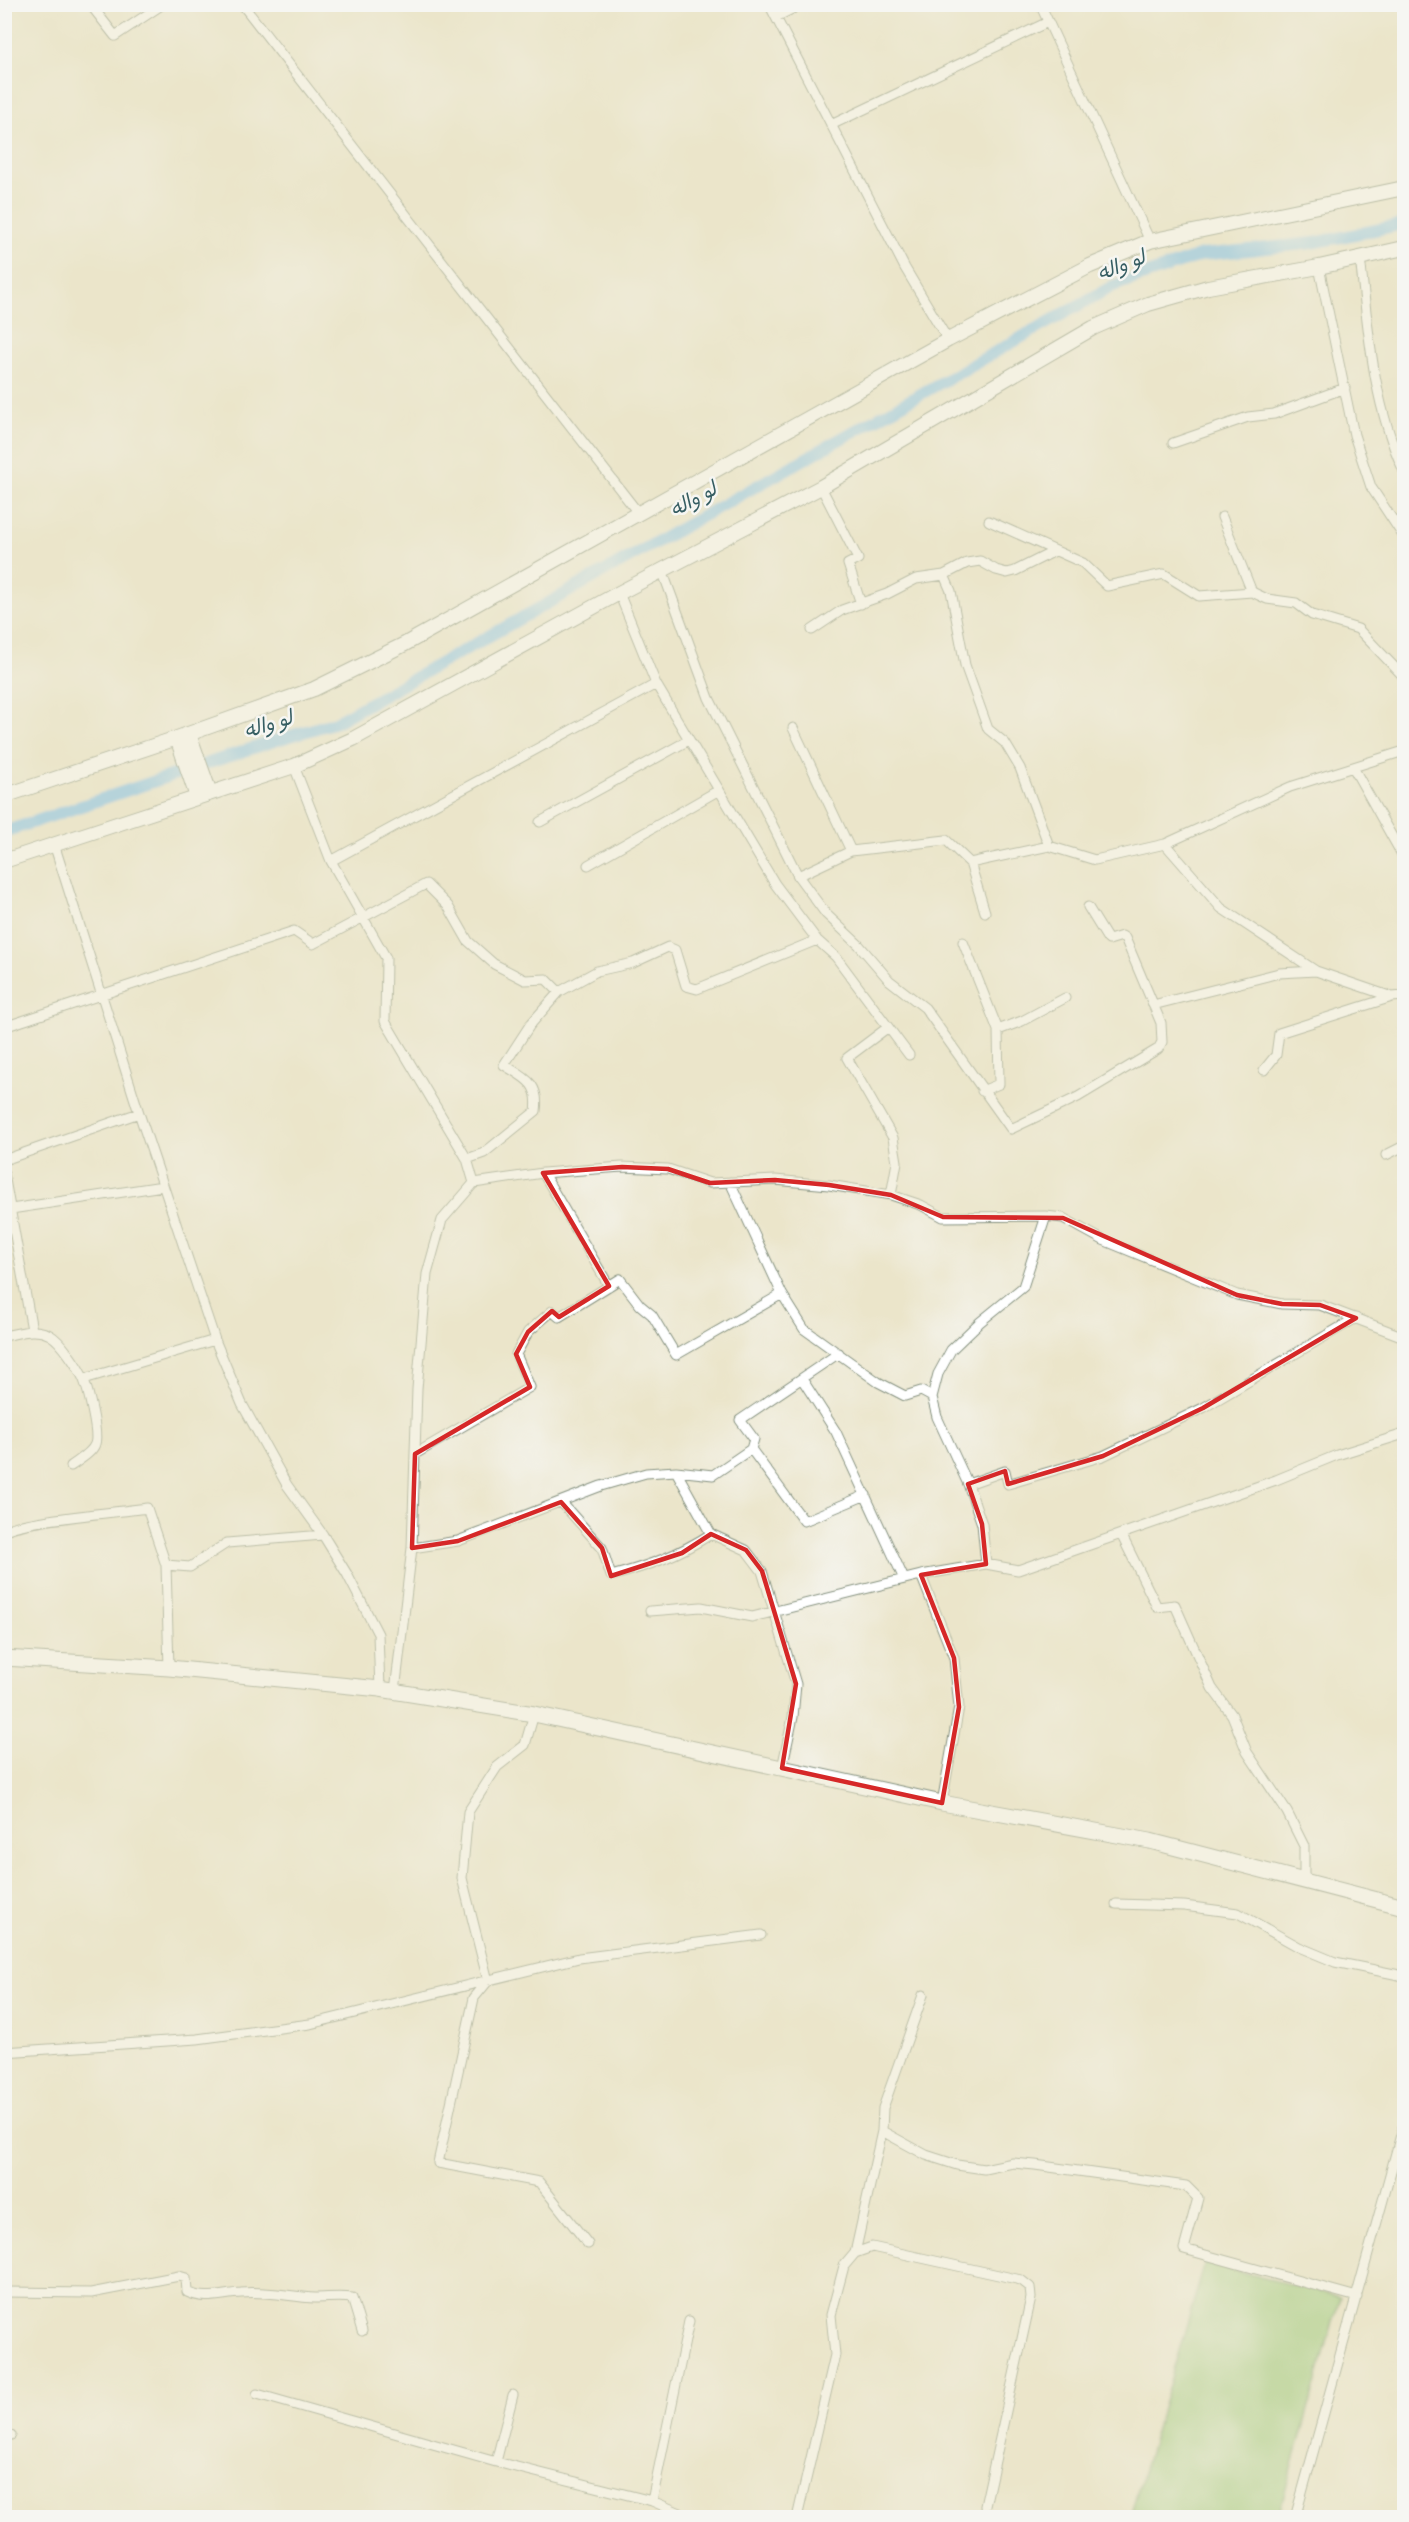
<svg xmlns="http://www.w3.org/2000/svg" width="1409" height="2522" font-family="Delius,'Playpen Sans Arabic',sans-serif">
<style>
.green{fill:#99ca7a;stroke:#5c8457;stroke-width:1.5}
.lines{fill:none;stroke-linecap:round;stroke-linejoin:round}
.canal{stroke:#76bdee;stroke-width:12}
.street-casing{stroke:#85917f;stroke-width:11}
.secondary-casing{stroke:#85917f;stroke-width:16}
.primary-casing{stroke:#85917f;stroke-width:17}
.street{stroke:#fff;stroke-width:9}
.secondary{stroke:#fff;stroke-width:14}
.primary{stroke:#fff;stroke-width:15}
.marked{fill:none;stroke:#d62828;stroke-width:4.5;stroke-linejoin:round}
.labels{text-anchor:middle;stroke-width:5;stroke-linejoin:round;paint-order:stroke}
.water-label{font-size:20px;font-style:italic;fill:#355d62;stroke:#f6f6f2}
</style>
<rect width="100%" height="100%" fill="#f6f6f2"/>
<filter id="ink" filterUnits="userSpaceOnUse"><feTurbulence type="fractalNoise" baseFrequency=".0167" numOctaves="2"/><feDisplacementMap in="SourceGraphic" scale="12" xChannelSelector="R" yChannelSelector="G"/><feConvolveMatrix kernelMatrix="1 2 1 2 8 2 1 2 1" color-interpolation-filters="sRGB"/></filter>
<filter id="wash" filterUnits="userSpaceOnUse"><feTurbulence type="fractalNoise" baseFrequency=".008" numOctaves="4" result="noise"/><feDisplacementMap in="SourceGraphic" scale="24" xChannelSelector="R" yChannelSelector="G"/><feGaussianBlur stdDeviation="1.35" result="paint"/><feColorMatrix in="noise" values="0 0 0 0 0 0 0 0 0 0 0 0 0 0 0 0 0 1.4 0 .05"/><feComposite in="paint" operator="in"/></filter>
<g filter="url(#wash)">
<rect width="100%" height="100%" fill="#ebe5ca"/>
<path class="green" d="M1205,2263L1340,2297L1278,2517H1130Z"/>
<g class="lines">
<path class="canal" d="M4,832L274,741L336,722L1113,286L1202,255L1313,243L1404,224"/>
</g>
</g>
<g filter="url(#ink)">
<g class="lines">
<g class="street-casing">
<path id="street" d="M90,4L115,36L163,4
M242,4L639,514
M769,4L905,268L948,340
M1040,4L1150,241
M776,17L802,4
M831,125L1048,22
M1360,257C1368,329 1373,405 1404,471
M1319,267L1354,435L1371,487L1404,537
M1173,443L1248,417L1274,414L1345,388
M821,487L858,559L848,564L861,604
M1222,517L1252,592
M989,521L1083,563L1107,586L1164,574L1199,596L1252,592L1267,599L1296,603L1312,615L1358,629L1404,677
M662,570L709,698L798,876L826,914L859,945L889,980L925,1008L1011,1129L1078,1097L1158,1049L1162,1042L1161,1023L1125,938L1122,936L1109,940L1107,938L1088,907
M944,575L951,591L965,665L988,729L1005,743L1020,768L1049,846
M619,593L656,684L775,884L817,940L836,957L909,1055
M812,630L842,610L887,594L916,579L944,575L967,563L980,561L996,570L1007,573L1015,571L1055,551
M793,728L851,851
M294,766L331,861L386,958L385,1021L467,1159L474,1183
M1354,769L1404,858
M540,822L689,740
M54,844L139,1113L215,1340L242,1404L287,1485L323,1535L347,1574L378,1634L380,1689
M1165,844L1221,908L1316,971
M331,861L656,684
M970,863L985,912
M588,865L719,790
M798,876L851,851L946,840L970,863L1049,846L1095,860L1165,844L1290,787L1404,751
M963,942L998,1030L999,1084L982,1091
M1153,1005L1279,973L1316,971L1392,997L1404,996
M4,1027L294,931L313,944L426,884L448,906L468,941L494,964L525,980L546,979L559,992
M887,1028L847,1058L893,1138L897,1162L891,1195
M998,1030L1022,1021L1065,998
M1264,1070L1276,1055L1279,1033L1392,997
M1386,1155L1404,1146
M467,1159L484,1153L536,1111C540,1083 525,1078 504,1065L530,1025L559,992L597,971L633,963L668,947L675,950L686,986L697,989L817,940
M4,1160L139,1113
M543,1173L609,1286
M4,1174L32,1330
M730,1182L782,1294L804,1329L878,1382L905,1396L921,1391L932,1397
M11,1209L163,1186
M4,1336C20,1333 35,1327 50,1335C61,1341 79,1368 84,1380C88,1390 99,1434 95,1444C92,1453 79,1460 71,1466
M84,1379L215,1340
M802,1379L836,1432L904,1579
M751,1449L804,1521L866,1495
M415,1454L530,1387L516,1354L528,1332L552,1311L559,1317L620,1279L640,1305L652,1315L676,1355L782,1294
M676,1471L711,1534L746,1550L762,1571L796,1684L793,1717L782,1768
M968,1484L1005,1471L1008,1484L1103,1456L1203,1408L1356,1318
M561,1502L602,1548L611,1576C649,1566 678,1555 711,1534
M4,1531C20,1520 122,1512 147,1508L166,1565L169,1668
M1121,1534L1157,1607L1175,1605L1212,1688L1232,1715L1247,1752L1287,1812L1304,1846V1881
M412,1548L458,1541L601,1486L646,1473L676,1471L713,1475L751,1449L754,1439L740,1420L839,1353
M986,1564L982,1524L968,1484L937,1417L932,1397L938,1374L951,1350L980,1322L1023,1287L1046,1216
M166,1565L190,1567L227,1543L323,1535
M921,1575L954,1658L959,1707L942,1803
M650,1611L701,1607L752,1617L921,1575L986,1564L1018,1570L1276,1480L1337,1455L1404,1434
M395,1691L412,1548L417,1389L427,1274L442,1220L474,1183L543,1173L622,1167L668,1169L710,1183L775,1180L829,1185L891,1195L921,1205L943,1217L1046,1216L1063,1218L1103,1240L1237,1295L1282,1304L1320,1305L1404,1337
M534,1714L525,1745L497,1767L468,1812L462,1878L488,1981L474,1998L438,2163L539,2182L588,2244
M1116,1904L1184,1906L1238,1913L1299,1947L1335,1962L1404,1976
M923,1995L883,2108L882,2131L926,2155L957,2165L984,2169L1013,2163L1035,2165L1186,2186L1198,2198L1184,2249L1357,2297
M4,2052L197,2039L310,2024L579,1958L761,1935
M855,2253L872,2247L1021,2280L1030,2287L1031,2298L985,2506
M4,2292L91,2293L179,2276L186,2278L187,2292C206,2301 221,2294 241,2293C265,2290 291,2297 315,2298C328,2298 339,2296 352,2298L362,2331
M257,2394L496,2462L652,2501L692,2518
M4,2436L11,2435
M496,2462L513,2395
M652,2501L689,2321
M797,2518L835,2355L831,2315L844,2266L855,2253L882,2131
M1295,2518L1404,2124"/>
</g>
<g class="secondary-casing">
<path id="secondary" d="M189,734L210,793
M177,738L197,797
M4,796L177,738L314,689L405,644L948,340L1090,266L1150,241L1404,188
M4,861L294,766L353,739L619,593L821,487L1093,328L1148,304L1208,287L1319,267L1404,248"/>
</g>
<g class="primary-casing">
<path id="primary" d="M4,1658L169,1668L380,1689L534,1714L942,1803L1150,1841L1404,1907"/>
</g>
<use href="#street" class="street"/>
<use href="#secondary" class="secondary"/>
<use href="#primary" class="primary"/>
</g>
</g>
<path d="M0 0H1409V2522H0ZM622,1167L668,1169L710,1183L775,1180L829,1185L891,1195L943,1217L1063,1218L1237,1295L1282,1304L1320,1305L1356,1318L1203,1408L1103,1456L1008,1484L1005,1471L968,1484L982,1524L986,1564L921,1575L954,1658L959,1707L942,1803L782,1768L796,1684L762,1571L746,1550L711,1534L682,1553L611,1576L602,1548L561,1502L458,1541L412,1548L415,1454L530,1387L516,1354L528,1332L552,1311L559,1317L609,1286L543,1173Z" fill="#ebe5ca" fill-opacity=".55" fill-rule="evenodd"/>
<path class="marked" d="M622,1167L668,1169L710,1183L775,1180L829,1185L891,1195L943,1217L1063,1218L1237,1295L1282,1304L1320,1305L1356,1318L1203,1408L1103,1456L1008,1484L1005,1471L968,1484L982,1524L986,1564L921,1575L954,1658L959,1707L942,1803L782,1768L796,1684L762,1571L746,1550L711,1534L682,1553L611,1576L602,1548L561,1502L458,1541L412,1548L415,1454L530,1387L516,1354L528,1332L552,1311L559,1317L609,1286L543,1173Z"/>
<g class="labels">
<g class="water-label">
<text transform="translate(1121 265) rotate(-22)" y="7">لو واله</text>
<text transform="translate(693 499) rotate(-29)" y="7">لو واله</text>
<text transform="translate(268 724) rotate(-18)" y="7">لو واله</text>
</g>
</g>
<rect width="1409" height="2522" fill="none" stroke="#f6f6f2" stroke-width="24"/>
</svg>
